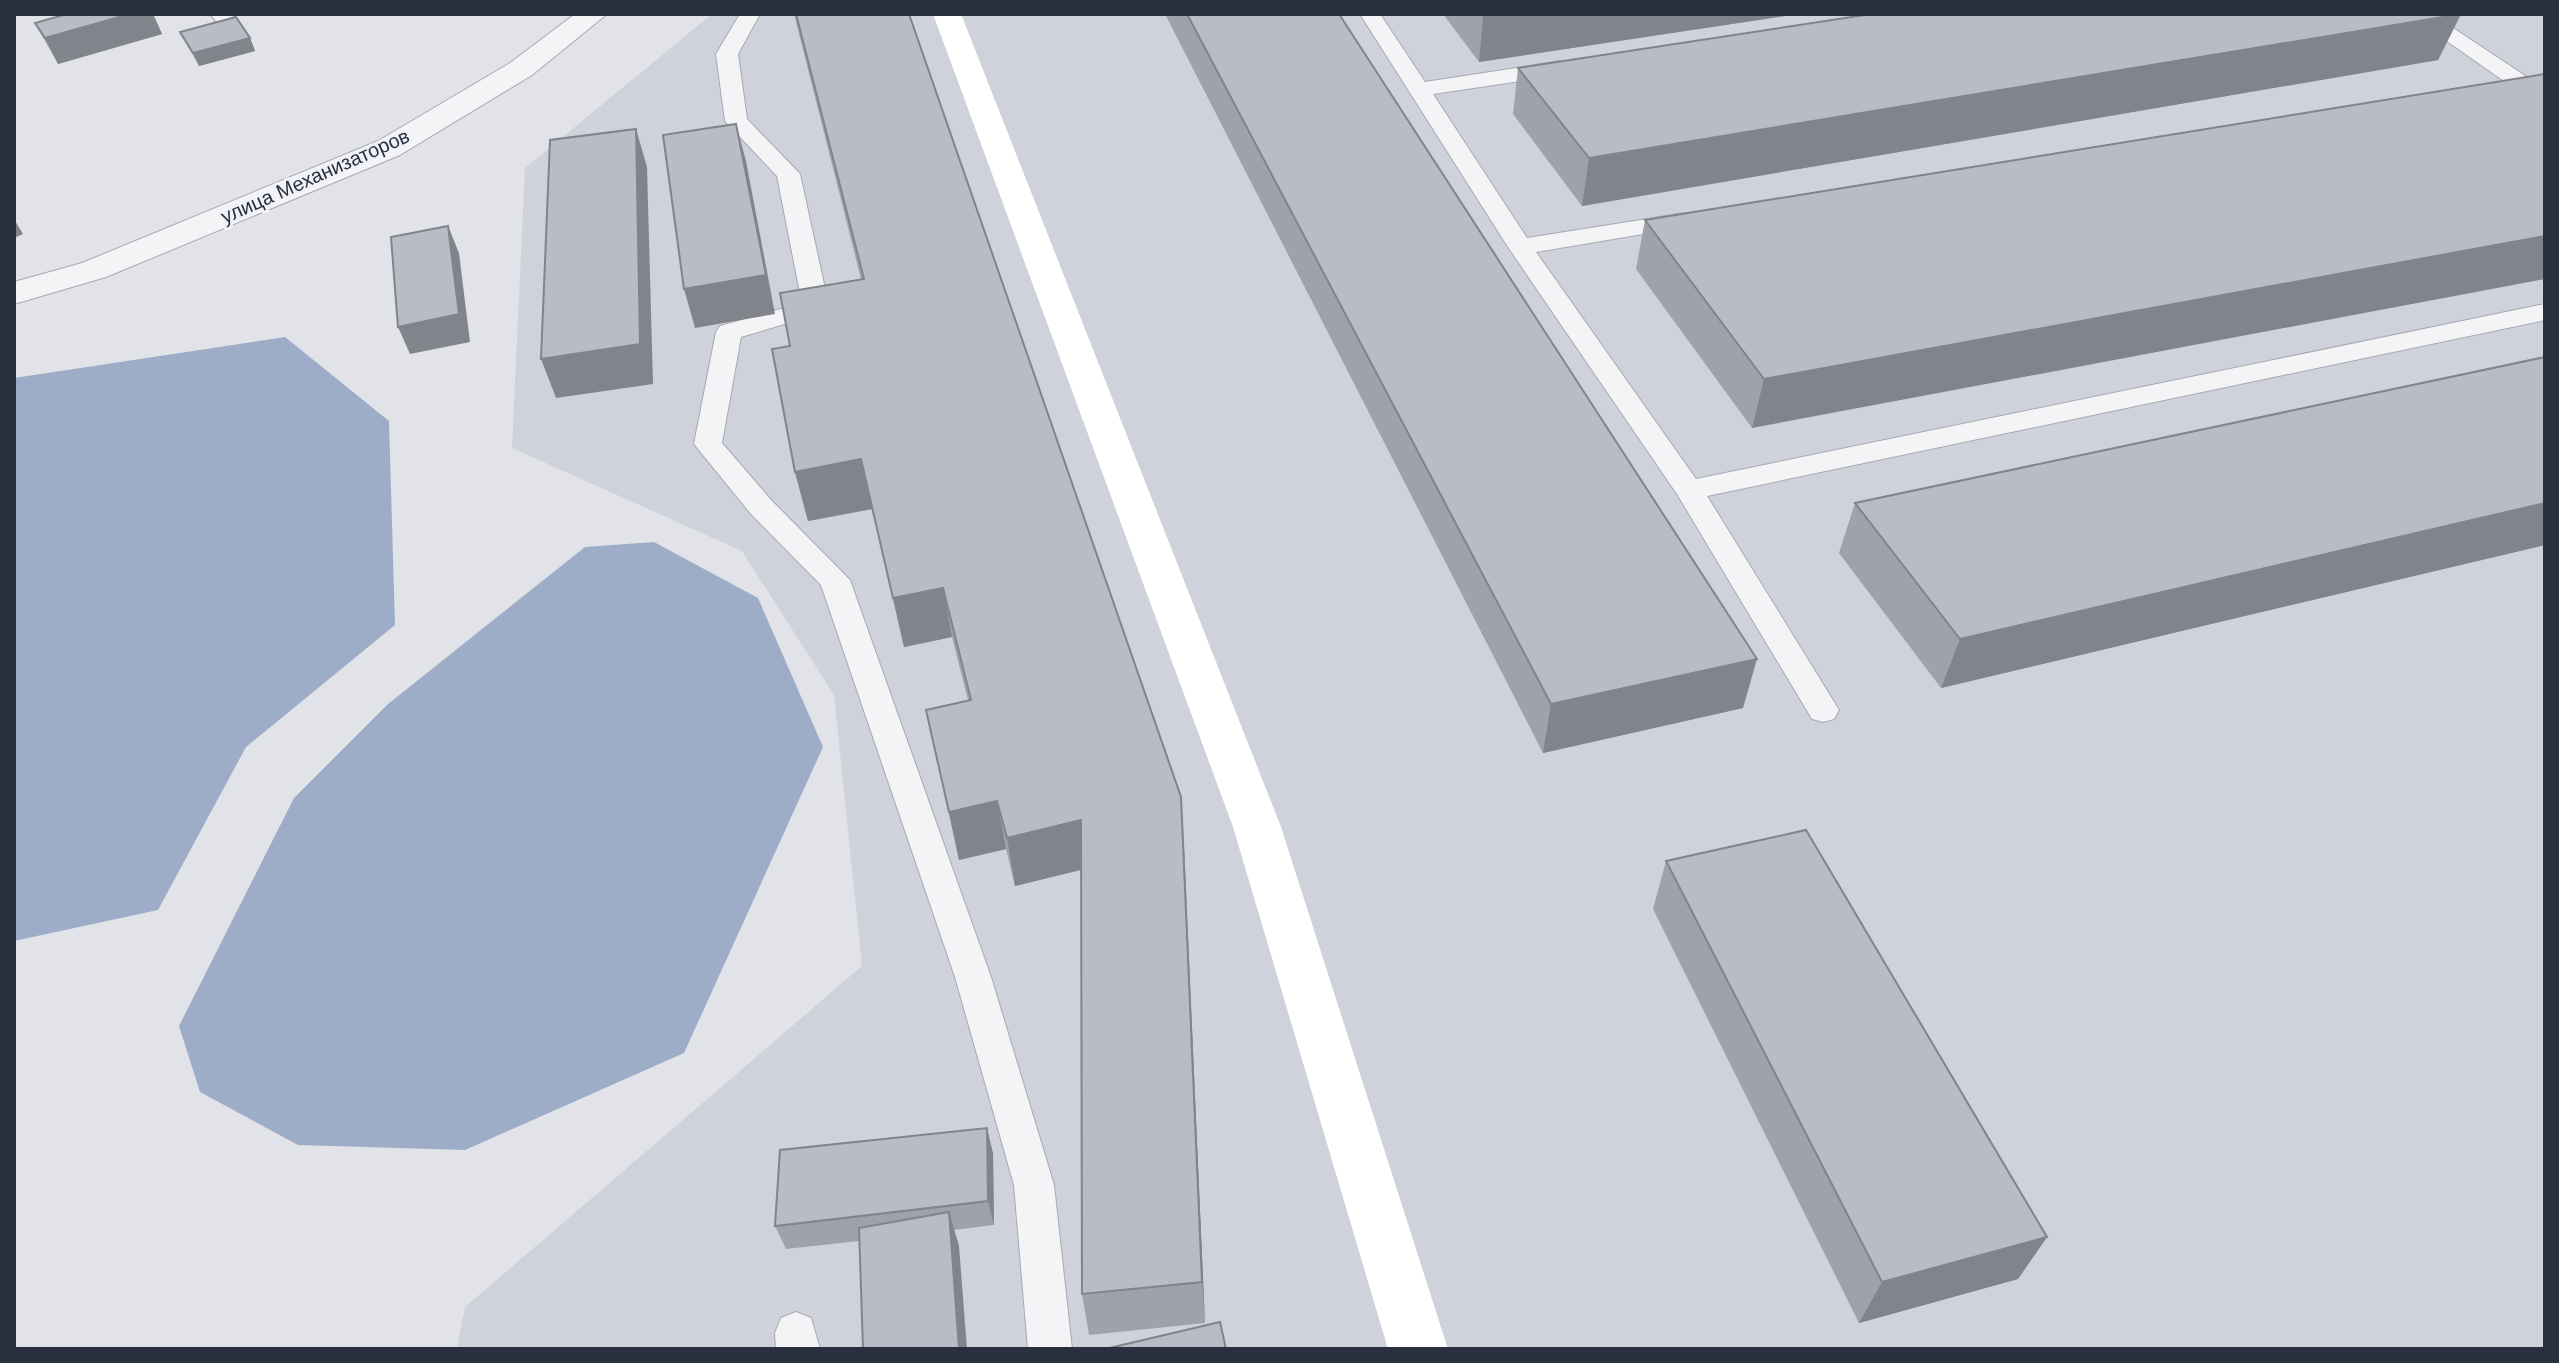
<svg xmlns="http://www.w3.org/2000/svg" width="2559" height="1363" font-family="Arial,sans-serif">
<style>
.built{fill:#cfd2db}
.water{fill:#9eadc7}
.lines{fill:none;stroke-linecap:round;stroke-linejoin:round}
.lane-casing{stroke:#a6a9b3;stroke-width:2}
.street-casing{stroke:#a6a9b3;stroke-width:2}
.lane{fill:#f4f4f7;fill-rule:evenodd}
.street{fill:#f4f4f7;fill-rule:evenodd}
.secondary{fill:#fff;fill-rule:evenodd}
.wall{fill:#9ea2aa}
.shaded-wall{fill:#81848b}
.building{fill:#b8bcc6;stroke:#81848b;stroke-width:2}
.labels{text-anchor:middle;stroke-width:6;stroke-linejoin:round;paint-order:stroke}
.far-street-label{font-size:20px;fill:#2a2f40;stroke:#f1f2f7}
</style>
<rect width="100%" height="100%" fill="#e1e3e9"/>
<path class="built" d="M712,14H2545V1349H457L465,1307L862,966L834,695L742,551L512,448L525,168Z"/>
<path class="water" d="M285,337L389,421L395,625L246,747L158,910L14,941V378Z
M654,542L758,598L823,747L684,1053L465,1150L298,1145L200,1092L179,1026L294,798L388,704L585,547Z"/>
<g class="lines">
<g class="lane-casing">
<path id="lane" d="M210,14H231L240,24L229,30L222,28Z
M740,14H760L738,54L747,119L800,174L829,307L825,312L741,337L722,443L771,500L850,580L991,977L1054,1185L1072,1349H1028L1014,1185L955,977L821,585L751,514L694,444L716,332L720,326L802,303L777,176L725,121L716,54Z
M1360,14H1380L1425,82L1561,61L1569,63L1572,68L1569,73L1561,75L1433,94L1527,238L1685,213L1694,215L1697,220L1694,225L1685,227L1536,252L1696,479L2545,304V320L1707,496L1839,710L1834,719L1823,722L1812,719L1677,494L1508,247Z
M2408,14H2432L2545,89V106L2537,104Z
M796,1312L811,1318L820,1349H776L775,1333L781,1318Z"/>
</g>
<g class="street-casing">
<path id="street" d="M575,14H607L532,75L400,155L106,277L14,304V282L82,263L378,141L510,63Z"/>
</g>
<use href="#lane" class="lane"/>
<use href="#street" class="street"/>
<path class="secondary" d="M933,14H961L1281,827L1448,1349H1388L1233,827Z"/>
</g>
<path class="wall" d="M67,14H153L162,34L58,64L35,23Z
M794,14H909L1181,797L1205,1323L1089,1335L1082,1294L1081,870L1015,886L1006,849L959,860L926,710L968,700L952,637L904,647L872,509L808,521L795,472L861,279Z
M1165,14H1339L1743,708L1543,753Z
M1443,14H1798L1479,62Z
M2461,14L2438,60L1582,206L1513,114L1518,68Z
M180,32L250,38L255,51L199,66Z
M2545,74L1752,428L1636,269L1645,220Z
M2545,357V545L1941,688L1839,553L1855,503Z
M1666,861L2047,1237L2018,1279L1859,1323L1653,909Z
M993,1153L994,1225L954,1230L959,1246L859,1241L786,1249L775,1226Z"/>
<path class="shaded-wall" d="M130,14H153L162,34L58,64L45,38Z
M1498,14H1798L1479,62L1483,16Z
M2461,14L2438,60L1582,206L1589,158Z
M250,38L255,51L199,66L193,53Z
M736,124L746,161L775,314L695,328L684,289Z
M636,129L647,167L653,384L556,398L541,359Z
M14,219L23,234L14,238Z
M448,226L459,253L470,342L410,354L398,327Z
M2545,236V279L1752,428L1764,379Z
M861,459L872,509L808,521L795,472Z
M2545,503V545L1941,688L1960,639Z
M943,588L952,637L904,647L893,598Z
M1757,659L1743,708L1543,753L1551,704Z
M1181,797L1184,846L1205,1323L1202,1282Z
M997,801L1006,849L959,860L949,812Z
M1081,820L1088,868L1015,886L1007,838Z
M987,1128L993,1153L994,1225L988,1201Z
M949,1212L959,1246L967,1349H959Z
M2047,1237L2018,1279L1859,1323L1882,1282Z"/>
<path class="building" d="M67,14H130L45,38L35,23Z
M796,14H909L1181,797L1202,1282L1082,1294L1081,820L1007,838L997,801L949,812L926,710L971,700L943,588L893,598L861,459L795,472L772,349L790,346L780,293L864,279Z
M1187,14H1339L1757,659L1551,704Z
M1871,14H2461L1589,158L1518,68Z
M236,17L250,38L193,53L180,32Z
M2545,74V236L1764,379L1645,220Z
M736,124L766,275L684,289L663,135Z
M636,129L640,344L541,359L550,140Z
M448,226L459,314L398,327L391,237Z
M2545,357V503L1960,639L1855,503Z
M1806,830L2047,1237L1882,1282L1666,861Z
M987,1128L988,1201L775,1226L780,1150Z
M949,1212L959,1349H863L859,1228Z
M1220,1322L1226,1349H1105Z"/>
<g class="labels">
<g class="far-street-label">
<text transform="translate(315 176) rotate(-24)" y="7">улица Механизаторов</text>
</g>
</g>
<rect width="2559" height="1363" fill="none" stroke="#2a2f40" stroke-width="32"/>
</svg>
